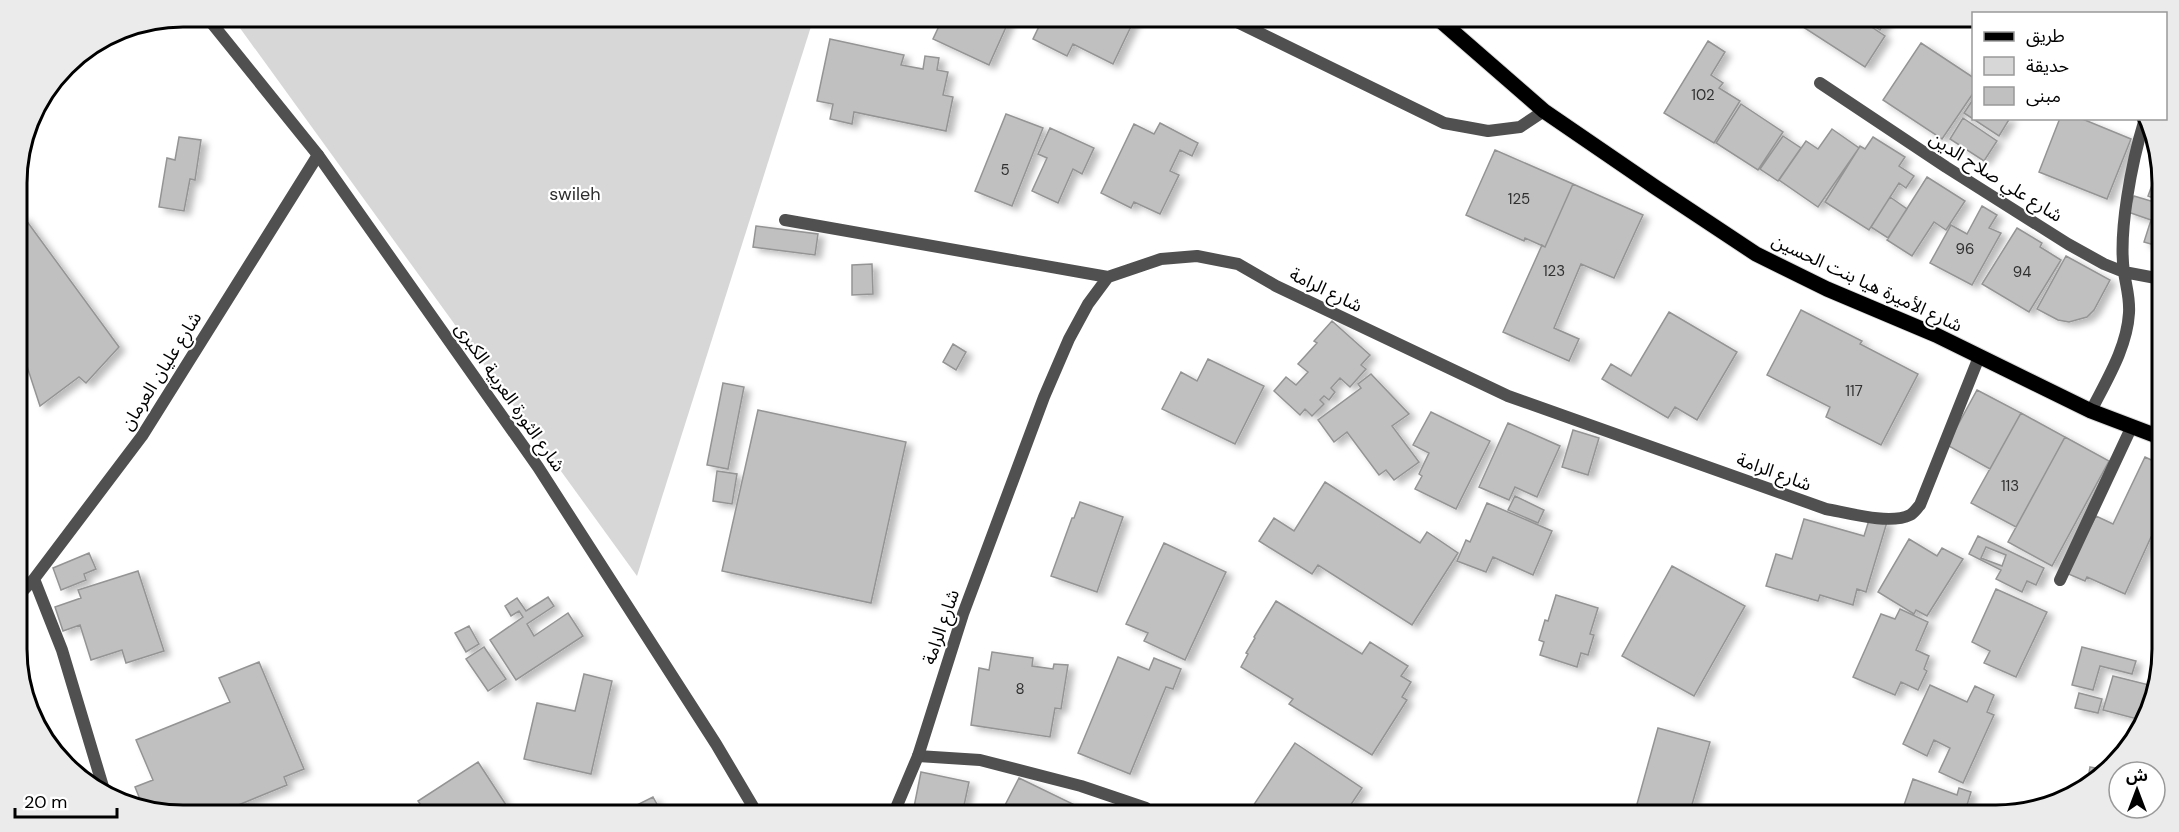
<svg xmlns="http://www.w3.org/2000/svg" width="2179" height="832" font-family="'DM Sans','Noto Sans Arabic',sans-serif">
<style>
.green{fill:#d7d7d7}
.building{fill:#c0c0c0;stroke:#949494;stroke-width:1.5;fill-rule:evenodd;filter:url(#shadow)}
.lines{fill:none;stroke-linecap:round;stroke-linejoin:round}
.primary-casing{stroke:#dbdbdb;stroke-width:17}
.service{stroke:#505050;stroke-width:12}
.minor{stroke:#505050;stroke-width:12}
.tertiary{stroke:#505050;stroke-width:12}
.primary{stroke:#000;stroke-width:15}
.labels{text-anchor:middle;stroke-width:4.5;stroke-linejoin:round;paint-order:stroke}
.number-label{font-size:15px;fill:#303030}
.street-label{font-size:18px;fill:#000;stroke:#fff}
.park-label{font-size:18px;fill:#2e2e2e;stroke:#fff}
.rim{fill:none;stroke:#000;stroke-width:3}
</style>
<defs>
<filter id="shadow"><feDropShadow dx="6" dy="4" stdDeviation="3" flood-color="#0004"/></filter>
</defs>
<rect width="100%" height="100%" fill="#fff"/>
<path class="green" d="M232,17H814L637,576Z"/>
<path class="building" d="M937,16H1011L989,65L933,39L940,24L935,22Z
M1040,16H1136L1113,64L1073,44L1067,56L1033,39L1043,18Z
M1805,16H1836L1846,23L1850,16H1855L1885,36L1865,67L1800,25Z
M1860,16H1889L1880,30Z
M830,39L904,55L901,65L923,69L925,56L939,58L937,70L948,72L943,95L953,97L946,131L854,112L852,124L830,119L833,104L817,101Z
M1708,41L1725,52L1711,75L1723,83L1719,88L1740,101L1714,143L1664,113Z
M1921,43L1974,78V92L1942,139L1883,100Z
M1974,98V118H2010L1999,136L1964,113Z
M1741,104L1783,132L1758,170L1716,143Z
M1006,114L1043,128L1012,206L975,191Z
M1963,118L1997,141L1984,161L1950,139Z
M2060,118H2080L2131,139L2107,199L2039,172Z
M1160,123L1198,143L1192,156L1180,150L1170,171L1179,175L1160,214L1134,202L1131,208L1101,193L1134,124L1154,134Z
M1050,128L1094,148L1082,174L1073,169L1058,203L1032,191L1047,158L1038,154Z
M1832,129L1859,148L1818,207L1779,180L1806,141L1818,149Z
M1783,136L1801,148L1778,181L1760,169Z
M179,137L201,140L195,180L190,179L184,211L159,207L167,158L175,160Z
M1873,137L1905,157L1899,166L1914,176L1906,188L1899,183L1869,230L1825,202L1860,146L1865,149Z
M1495,150L1573,184L1545,247L1525,238L1524,241L1466,215Z
M2161,161V201L2148,196Z
M1927,177L1965,201L1946,230L1934,222L1912,256L1887,240Z
M1573,184L1643,215L1614,278L1581,264L1554,328L1579,339L1569,361L1503,332L1542,245L1545,247Z
M2134,196L2161,204V247L2144,242L2151,220L2128,212Z
M1890,197L1907,209L1888,238L1871,227Z
M1982,206L1997,215L1989,228L2001,233L1972,285L1930,263L1951,225L1967,234Z
M23,216L119,347L86,383L79,377L40,406L18,339L17,220Z
M756,226L818,234L815,255L753,247Z
M2017,228L2042,243L2040,247L2061,260L2029,312L1982,284Z
M2066,256L2110,280L2094,310L2087,317L2069,322L2058,320L2037,309Z
M872,264L873,294L852,295V265Z
M1801,310L1862,341L1860,344L1918,374L1881,445L1826,417L1830,407L1767,375Z
M1669,312L1737,352L1697,420L1675,407L1668,418L1602,379L1611,364L1631,376Z
M1332,321L1370,355L1361,365L1366,369L1350,387L1340,378L1331,388L1335,392L1329,400L1324,396L1320,400L1324,404L1312,416L1305,409L1300,415L1274,391L1286,377L1296,385L1308,372L1298,364L1317,343L1314,341Z
M953,344L966,352L956,370L943,362Z
M1208,359L1264,386L1235,444L1162,409L1181,372L1197,381Z
M1371,374L1409,414L1392,426L1419,462L1394,480L1386,470L1379,475L1347,432L1334,442L1318,420L1361,388L1358,384Z
M723,383L744,387L728,469L707,465Z
M1977,390L2021,413L1990,469L1947,445Z
M758,410L906,442L871,603L722,571Z
M1431,412L1490,441L1456,509L1415,489L1422,476L1419,474L1429,453L1413,445Z
M2021,413L2065,437L2016,527L1971,503Z
M1508,423L1560,446L1537,497L1515,487L1509,500L1479,487Z
M1573,430L1599,438L1588,475L1562,467Z
M2065,437L2109,461L2052,566L2008,542Z
M2145,457L2162,465V513L2125,594L2087,577L2085,581L2066,573L2096,516L2113,524Z
M717,471L737,474L732,504L713,501Z
M1325,482L1420,543L1427,532L1458,553L1412,625L1318,565L1312,574L1259,541L1274,518L1294,531Z
M1515,496L1544,510L1538,523L1508,510Z
M1080,502L1123,517L1097,592L1051,576L1072,518H1074Z
M1487,503L1552,531L1533,575L1493,557L1486,572L1457,561L1466,540L1470,542Z
M1870,517L1887,522L1866,592L1857,589L1853,605L1820,595L1818,601L1766,586L1776,554L1792,559L1804,519L1864,536Z
M2162,521V544L2153,540Z
M1978,536L2044,568L2036,585L2027,581L2022,592L1996,579L2001,570L1969,554ZM1986,547L2006,555L2002,566L1981,558Z
M1909,539L1937,556L1942,548L1963,559L1927,616L1916,610L1914,614L1878,592Z
M1164,543L1226,572L1185,660L1144,641L1148,633L1126,624Z
M89,553L96,569L84,574L86,580L61,590L53,568Z
M1672,566L1745,606L1694,696L1622,656Z
M138,571L164,651L126,663L122,650L91,660L80,625L63,631L55,607L81,598L78,590Z
M1996,589L2047,612L2016,677L1984,663L1990,651L1972,642Z
M1556,595L1598,608L1590,634L1594,635L1588,655L1581,653L1577,667L1540,655L1544,642L1539,640L1545,620L1548,621Z
M548,597L554,606L527,624L534,636L568,613L583,636L516,680L490,640L523,617L519,611L511,616L505,606L517,598L526,611Z
M1276,601L1362,654L1370,642L1408,666L1401,676L1411,682L1402,697L1407,700L1372,755L1289,704L1293,699L1241,667L1248,654L1246,653L1255,638L1254,637Z
M1900,609L1928,622L1916,650L1929,656L1924,669L1927,671L1918,690L1901,682L1895,695L1853,677L1881,614L1895,619Z
M469,626L479,644L466,652L455,633Z
M484,647L506,679L488,691L466,659Z
M2082,647L2136,661L2132,674L2100,666L2093,690L2072,685Z
M992,652L1033,658L1032,666L1053,669L1054,664L1068,665L1061,709L1055,708L1050,737L971,725L979,668L989,670Z
M1118,657L1149,670L1154,658L1181,669L1173,689L1166,687L1130,774L1078,753Z
M259,662L304,769L284,777L287,785L214,815L183,816L144,809L135,787L153,780L136,740L230,702L219,678Z
M584,674L612,681L591,774L524,759L537,703L575,711Z
M2113,676L2153,686L2145,714L2141,720L2103,710Z
M1930,685L1967,702L1975,686L1994,695L1987,712L1994,715L1963,783L1939,772L1950,748L1934,740L1927,756L1903,744Z
M2079,693L2102,699L2098,713L2075,708Z
M1658,728L1710,742L1689,815H1634Z
M1295,743L1362,788L1344,815H1247Z
M478,762L512,814L428,815L418,801Z
M2090,767L2106,770L2097,781L2087,785Z
M921,772L969,782L962,815H930L913,812Z
M1019,778L1081,808L1077,815H1000Z
M1913,779L1957,795L1959,788L1971,792L1964,815L1901,814Z
M653,797L663,815H617Z
M1224,807L1236,815H1219Z"/>
<g class="lines">
<g class="primary-casing">
<path id="primary" d="M1435,16L1544,111L1655,187L1756,254L1827,289L1936,335L2091,411L2162,438"/>
</g>
<path class="service" d="M2060,580L2132,426
M918,756L980,760L1081,786L1146,808"/>
<path class="minor" d="M1225,16L1444,123L1488,131L1520,127L1544,111
M1820,83L1946,167L2068,244L2104,264L2124,272L2161,279
M785,220L1108,277
M2091,411C2106,381 2127,348 2129,313C2130,298 2126,286 2124,272C2118,232 2132,161 2144,122
M34,579L62,650L104,790
M19,595L34,579L142,436L318,155
M893,815L918,756L963,614L1044,397L1069,339L1088,304L1108,277L1161,259L1197,256L1238,264L1276,286L1508,396L1826,509C1848,513 1890,525 1910,515C1914,513 1917,508 1920,505L1979,357"/>
<path class="tertiary" d="M206,16L318,155L538,467L716,744L758,815"/>
<use href="#primary" class="primary"/>
</g>
<g class="labels">
<g class="number-label">
<text x="1703" y="100">102</text>
<text x="1005" y="175">5</text>
<text x="1519" y="204">125</text>
<text x="1965" y="254">96</text>
<text x="1554" y="276">123</text>
<text x="2022" y="277">94</text>
<text x="1854" y="396">117</text>
<text x="2010" y="491">113</text>
<text x="1020" y="694">8</text>
</g>
<g class="street-label">
<text transform="translate(1996 177) rotate(32)" y="6">شارع علي صلاح الدين</text>
<text transform="translate(1867 283) rotate(25)" y="6">شارع الأميرة هيا بنت الحسين</text>
<text transform="translate(1326 290) rotate(26)" y="6">شارع الرامة</text>
<text transform="translate(161 371) rotate(-58)" y="6">شارع عليان العرمان</text>
<text transform="translate(510 397) rotate(55)" y="6">شارع الثورة العربية الكبرى</text>
<text transform="translate(1774 472) rotate(20)" y="6">شارع الرامة</text>
<text transform="translate(941 627) rotate(-71)" y="6">شارع الرامة</text>
</g>
<g class="park-label">
<text x="575" y="200">swileh</text>
</g>
</g>
<path d="M0 0H2179V832H0ZM183 27H1996A156 156 0 0 1 2152 183V649A156 156 0 0 1 1996 805H183A156 156 0 0 1 27 649V183A156 156 0 0 1 183 27Z" fill="#ebebeb" fill-rule="evenodd"/>
<path class="rim" d="M183 27H1996A156 156 0 0 1 2152 183V649A156 156 0 0 1 1996 805H183A156 156 0 0 1 27 649V183A156 156 0 0 1 183 27Z"/>
<rect x="1972" y="12" width="195" height="108" fill="#ffffff" stroke="#999999" stroke-width="1.5"/>
<rect x="1984" y="32" width="30" height="9" fill="#000000" stroke="#999999" stroke-width="1.5"/>
<text x="2026" y="42" font-size="18" fill="#000000">طريق</text>
<rect x="1984" y="57" width="30" height="18" fill="#d7d7d7" stroke="#999999" stroke-width="1.5"/>
<text x="2026" y="72" font-size="18" fill="#000000">حديقة</text>
<rect x="1984" y="87" width="30" height="18" fill="#c0c0c0" stroke="#999999" stroke-width="1.5"/>
<text x="2026" y="102" font-size="18" fill="#000000">مبنى</text>
<g transform="translate(2137 790)"><circle r="28" fill="#ffffff" stroke="#999999" stroke-width="1.5"/>
<path d="M0-4.5L10 22L0 15L-10 22Z" fill="#000000"/>
<text y="-9" font-size="16" font-weight="bold" text-anchor="middle" fill="#000000">ش</text>
</g>
<path d="M15 808v9h102v-9" fill="none" stroke="#000000" stroke-width="3"/>
<text x="24" y="808" font-size="18" fill="#000000" stroke="#ffffff" stroke-width="4.5" paint-order="stroke">20 m</text>
</svg>
